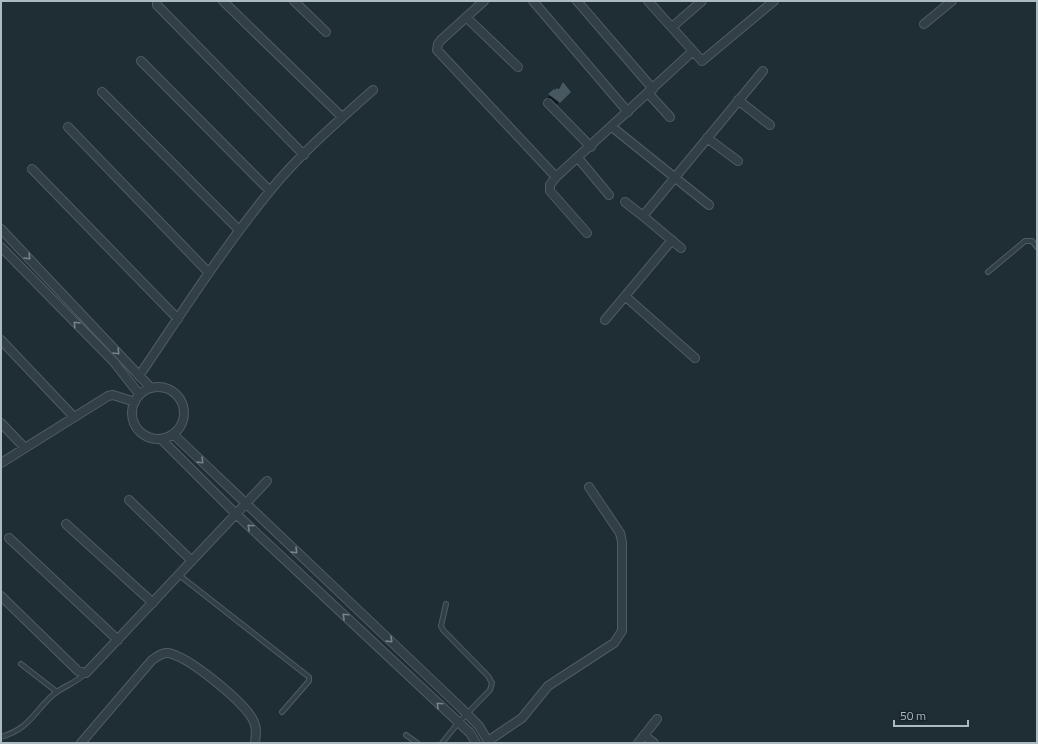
<svg xmlns="http://www.w3.org/2000/svg" width="1038" height="744" font-family="'Titillium Web',sans-serif">
<style>
.shadow{fill:#0007}
.building{fill:#475861}
.lines{fill:none;stroke-linecap:round;stroke-linejoin:round}
.lane-casing{stroke:#505c64;stroke-width:6}
.street-casing{stroke:#505c64;stroke-width:10}
.lane{stroke:#323f46;stroke-width:4}
.street{stroke:#323f46;stroke-width:8}
.oneway{stroke:#75838b}
</style>
<rect width="100%" height="100%" fill="#1f2d35"/>
<path class="shadow" d="M563,84L570,92L555,106L546,99Z"/>
<path class="building" d="M563,82L571,92L560,103L548,94L554,89L555,90L557,88L559,89Z"/>
<g class="lines">
<g class="lane-casing">
<path id="lane" d="M988,272L1025,241H1032L1037,247
M179,575L309,677V681L282,712
M21,664L57,692
M406,735L417,743
M1,737C31,728 33,712 54,694C64,686 76,683 86,673
M442,743L458,723L490,690L492,683L488,676L443,630L441,626L446,604"/>
</g>
<g class="street-casing">
<path id="street" d="M157,1V5L304,155
M223,1L342,117
M294,1L326,32
M484,1L441,40L438,44L437,50L556,177
M533,1L628,112
M577,1L653,89
M648,1L702,61L774,1
M466,17L518,67
M924,24L952,1
M672,27L702,1
M141,61L270,191
M102,92L239,230
M648,93L670,117
M738,100L770,125
M548,103L591,147
M68,127L209,273
M612,127L709,205
M707,138L738,161
M578,158L609,195
M32,169L178,319
M625,202L643,216
M1,229L150,387
M587,233L550,191V185L556,177L693,51
M1,247L114,362L139,394
M681,248L643,216L763,71
M625,296L695,358
M605,320L672,240
M1,340L74,417
M139,376C181,314 222,250 269,192C299,155 337,122 373,90
M132 413a26 26 0 1 1 52 0a26 26 0 1 1-52 0Z
M1,423L25,448
M173,434L460,707L479,726L489,743
M161,439L236,514L470,733L476,743
M1,463L108,396L113,395L135,402
M129,500L192,561
M66,524L153,603
M9,538L118,640
M1,596L78,671L86,673L267,481
M644,735L654,743
M488,741L522,718L548,686L614,643L622,631V542L620,533L589,487
M81,743L152,660C158,656 164,651 172,654C192,660 246,703 254,722C257,729 256,735 255,743
M638,743L657,719"/>
</g>
<use href="#lane" class="lane"/>
<use href="#street" class="street"/>
</g>
<defs><path id="oneway-chevron" d="M-2-3.5L2.5 0L-2 3.5" fill="none" stroke-width="1.6" stroke-linecap="round" stroke-linejoin="round"/></defs>
<g class="oneway">
<use href="#oneway-chevron" transform="translate(28 257) rotate(47)"/>
<use href="#oneway-chevron" transform="translate(76 324) rotate(-134)"/>
<use href="#oneway-chevron" transform="translate(117 352) rotate(47)"/>
<use href="#oneway-chevron" transform="translate(201 461) rotate(44)"/>
<use href="#oneway-chevron" transform="translate(250 527) rotate(-137)"/>
<use href="#oneway-chevron" transform="translate(295 551) rotate(44)"/>
<use href="#oneway-chevron" transform="translate(345 616) rotate(-137)"/>
<use href="#oneway-chevron" transform="translate(390 640) rotate(44)"/>
<use href="#oneway-chevron" transform="translate(439 705) rotate(-137)"/>
</g>
<rect width="1038" height="744" fill="none" stroke="#acbac3" stroke-width="4"/>
<path d="M894 720v6h74v-6" fill="none" stroke="#acbac3" stroke-width="2"/>
<text x="900" y="720" font-size="12" fill="#acbac3" stroke="#18232a" stroke-width="3" paint-order="stroke">50 m</text>
</svg>
